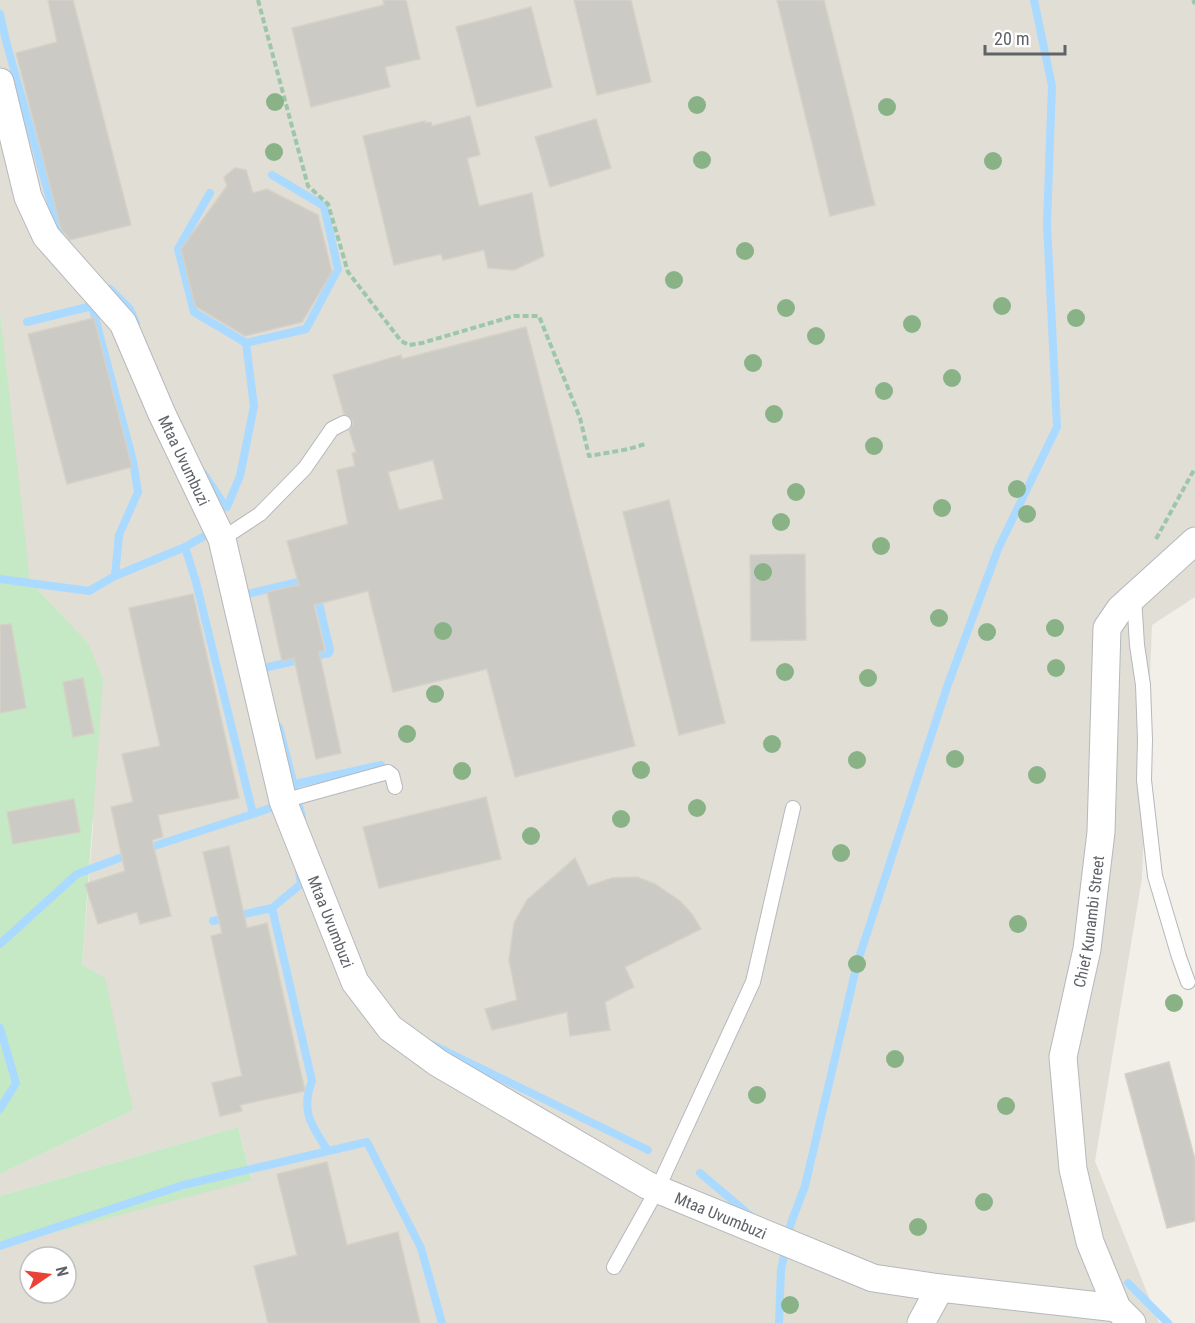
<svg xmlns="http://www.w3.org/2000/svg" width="1195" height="1323" font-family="'Roboto Condensed',sans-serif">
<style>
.education{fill:#e1ded6;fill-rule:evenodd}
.green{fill:#c5e8c5}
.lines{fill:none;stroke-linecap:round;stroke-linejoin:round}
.stream{stroke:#aadaff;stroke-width:8}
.building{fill:#cccac5;stroke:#d6d1c6;stroke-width:1.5;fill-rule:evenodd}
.lane-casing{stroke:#b5b8bc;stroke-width:16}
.street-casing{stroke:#b5b8bc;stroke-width:29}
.path{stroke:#9cc7a9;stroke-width:4;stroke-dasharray:6 3;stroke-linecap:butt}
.lane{stroke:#fff;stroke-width:14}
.street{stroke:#fff;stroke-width:27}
.tree{fill:#89b387}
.labels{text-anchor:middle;stroke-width:6;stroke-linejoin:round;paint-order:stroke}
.street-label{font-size:16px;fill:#5f6368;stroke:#fff}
</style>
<rect width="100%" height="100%" fill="#f1efe8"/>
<path class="education" d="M0,0H1195V597L1152,625L1142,878L1095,1161L1159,1323H0V1247L252,1179L238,1127L0,1196V1174L133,1110L82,965L93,828L89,644L30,581L16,468L0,312ZM30,1257H66V1293H30Z"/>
<path class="green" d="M0,312L30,581L89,644L103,680L82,965L105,978L133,1110L0,1174Z
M238,1127L252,1180L0,1247V1196Z"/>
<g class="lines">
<path class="stream" d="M0,14L6,41L61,239
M210,193L178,249L194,312L246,343L306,329L338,269L324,206L272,175
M110,289L130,309L136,323
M27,322L92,306L133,461L138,492L119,535L115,576
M204,474L223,503L227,507L240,476L254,406L246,343
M0,579L89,591L115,576L185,547L208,534
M243,595L307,580
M264,668L329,653L330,650L317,595
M279,727L302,817
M295,784L381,765
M253,814L279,805L280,807
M145,849L253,814L196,582L185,547
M272,908L301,884L299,871
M213,921L272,908L312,1081C300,1112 312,1126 328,1151
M0,944L77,874L133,853
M0,1028L16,1083L0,1109
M433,1045L648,1150
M700,1173L752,1217
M0,1246L183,1185L367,1142L421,1248L442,1323
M1128,1283L1168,1323
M779,1323L781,1270L791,1223L805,1186L857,964L947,687L998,549L1057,427L1047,224L1052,86L1034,0"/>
</g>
<path class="building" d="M48,0H73L131,225L70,240L61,229L16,53L57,42Z
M383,0H406L420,59L385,67L390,87L311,107L292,28L384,5Z
M574,0H631L651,82L597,95Z
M777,0H824L875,205L830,216Z
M531,7L552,87L477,107L456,27Z
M470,116L480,155L467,158L479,206L532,193L544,256L514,270L488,268L484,250L443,260L441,254L394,265L363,136L425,121V123L431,122L432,126Z
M596,119L611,168L550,187L535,137Z
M235,168L246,170L253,193L267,189L318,215L332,272L302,322L245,336L195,306L181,249L227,186L224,177Z
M94,318L132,467L67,484L28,334Z
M526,327L635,746L515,777L487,669L393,692L368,591L314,605L325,651L319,652L341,753L316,759L294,658L282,661L267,592L299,585L287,541L348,524L337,470L355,466L352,453L356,452L349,430L353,424L352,420L344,414L333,375L401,355L402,359ZM433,460L443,499L399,510L388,472Z
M669,500L725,723L679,735L623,512Z
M805,554L806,640L751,641L750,555Z
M193,594L239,798L158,815L163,837L152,840L171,916L140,924L137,912L98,924L85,884L125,871L111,807L133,802L122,754L160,746L129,608Z
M11,624L26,708L0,713V625Z
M83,678L94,733L73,737L63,682Z
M486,797L501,859L379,888L363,827Z
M74,799L80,832L13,844L7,812Z
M229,846L247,928L267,923L305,1091L240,1105L242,1111L220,1116L212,1083L242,1076L211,936L222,933L203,852Z
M575,858L588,886L612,878L637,877L655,884L680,901L692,914L701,929L625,967L634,987L605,1002L610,1030L570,1036L567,1012L492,1030L485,1009L517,1000L509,960L514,923L527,900Z
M1169,1062L1195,1160V1221L1167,1228L1125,1074Z
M327,1162L347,1245L398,1232L420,1323H268L254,1266L297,1255L277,1174Z"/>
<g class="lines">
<g class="lane-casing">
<path id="lane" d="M222,539L260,514L305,468L332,429L344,423
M1134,597L1137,645L1143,685L1145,740L1144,780L1155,876L1179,957L1188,982
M283,801L388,772L392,775L395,787
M614,1267L657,1190L753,982L793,808"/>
</g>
<g class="street-casing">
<g id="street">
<path id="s1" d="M0,82L28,197L46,236L123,323L162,414L222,539L283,801L355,982L390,1028L438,1063L647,1185L873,1278L940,1288L1117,1308"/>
<path d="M921,1323L940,1288"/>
<path id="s2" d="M1132,1323L1117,1308L1090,1242L1073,1169L1063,1057L1087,949L1101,832L1107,628L1120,609L1195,541"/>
</g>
</g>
<path class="path" d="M258,0L308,186L328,204L348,272L401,341L409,345L422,343L514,316H539L580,418L589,456L629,449L645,444
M1193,0L1195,4
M1156,539L1195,468"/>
<use href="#lane" class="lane"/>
<use href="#street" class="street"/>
</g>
<g class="tree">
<circle cx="275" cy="102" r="9"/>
<circle cx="697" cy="105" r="9"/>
<circle cx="887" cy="107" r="9"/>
<circle cx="274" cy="152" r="9"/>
<circle cx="702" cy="160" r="9"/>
<circle cx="993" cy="161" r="9"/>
<circle cx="745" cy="251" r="9"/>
<circle cx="674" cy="280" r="9"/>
<circle cx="1002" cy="306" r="9"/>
<circle cx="786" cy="308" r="9"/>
<circle cx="1076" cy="318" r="9"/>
<circle cx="912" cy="324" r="9"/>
<circle cx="816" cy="336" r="9"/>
<circle cx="753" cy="363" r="9"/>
<circle cx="952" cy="378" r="9"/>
<circle cx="884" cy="391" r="9"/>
<circle cx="774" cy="414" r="9"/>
<circle cx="874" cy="446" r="9"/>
<circle cx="1017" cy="489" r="9"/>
<circle cx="796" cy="492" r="9"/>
<circle cx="942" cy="508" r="9"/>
<circle cx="1027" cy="514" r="9"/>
<circle cx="781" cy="522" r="9"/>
<circle cx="881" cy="546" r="9"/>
<circle cx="763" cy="572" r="9"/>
<circle cx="939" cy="618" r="9"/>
<circle cx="1055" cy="628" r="9"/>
<circle cx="443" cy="631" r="9"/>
<circle cx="987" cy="632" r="9"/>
<circle cx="1056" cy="668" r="9"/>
<circle cx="785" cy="672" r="9"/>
<circle cx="868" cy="678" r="9"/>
<circle cx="435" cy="694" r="9"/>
<circle cx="407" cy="734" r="9"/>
<circle cx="772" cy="744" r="9"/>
<circle cx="955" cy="759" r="9"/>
<circle cx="857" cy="760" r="9"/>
<circle cx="641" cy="770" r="9"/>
<circle cx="462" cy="771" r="9"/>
<circle cx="1037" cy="775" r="9"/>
<circle cx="697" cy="808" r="9"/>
<circle cx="621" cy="819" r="9"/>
<circle cx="531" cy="836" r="9"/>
<circle cx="841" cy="853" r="9"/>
<circle cx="1018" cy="924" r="9"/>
<circle cx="857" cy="964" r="9"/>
<circle cx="1174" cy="1003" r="9"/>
<circle cx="895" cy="1059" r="9"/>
<circle cx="757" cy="1095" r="9"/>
<circle cx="1006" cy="1106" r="9"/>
<circle cx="984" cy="1202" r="9"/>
<circle cx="918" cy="1227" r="9"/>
<circle cx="790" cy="1305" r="9"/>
</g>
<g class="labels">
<g class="street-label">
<text dy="6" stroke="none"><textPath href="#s1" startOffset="428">Mtaa Uvumbuzi</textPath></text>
<text dy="6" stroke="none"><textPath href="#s2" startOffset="418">Chief Kunambi Street</textPath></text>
<text dy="6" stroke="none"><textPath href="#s1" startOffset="914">Mtaa Uvumbuzi</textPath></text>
<text dy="6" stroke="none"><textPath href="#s1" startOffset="1418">Mtaa Uvumbuzi</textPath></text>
</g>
</g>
<g transform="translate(48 1275) rotate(76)"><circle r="28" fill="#ffffff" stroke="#bfc1c3" stroke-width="1.5"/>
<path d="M0-4.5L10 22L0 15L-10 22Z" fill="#ea4335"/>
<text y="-9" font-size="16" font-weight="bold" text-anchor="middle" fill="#5f6368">N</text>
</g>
<path d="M985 45v9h80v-9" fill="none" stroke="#5f6368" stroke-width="3"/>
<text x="994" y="45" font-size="18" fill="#5f6368" stroke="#ffffff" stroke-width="4.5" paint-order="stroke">20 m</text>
</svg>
